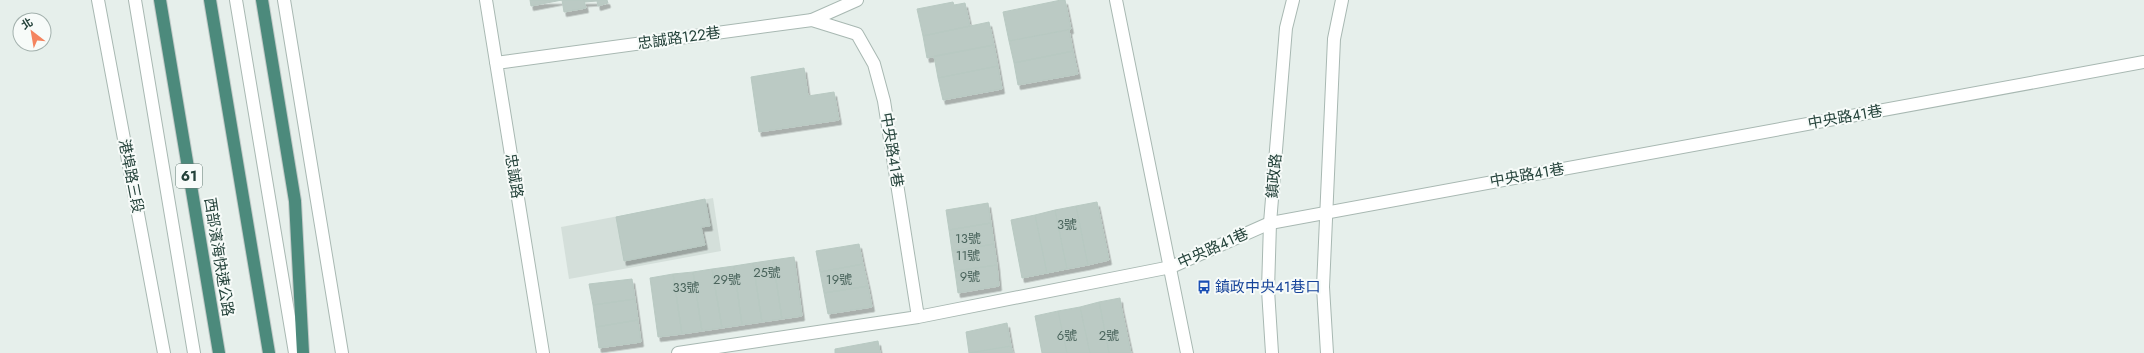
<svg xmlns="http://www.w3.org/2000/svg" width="2144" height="353" font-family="Jost,'Noto Sans TC',sans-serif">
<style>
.built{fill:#d4dfda}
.building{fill:#bbcac4;stroke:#b8c9c2;filter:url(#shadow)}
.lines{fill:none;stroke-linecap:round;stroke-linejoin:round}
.service-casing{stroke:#a8b8b2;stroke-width:14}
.minor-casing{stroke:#a8b8b2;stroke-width:14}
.tertiary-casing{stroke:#a8b8b2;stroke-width:14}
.trunk-casing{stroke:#c2cac8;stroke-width:14}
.service{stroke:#fff;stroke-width:12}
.minor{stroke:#fff;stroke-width:12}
.tertiary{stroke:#fff;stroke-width:12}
.trunk{stroke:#4c8a7c;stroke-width:12}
.labels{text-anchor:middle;stroke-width:4;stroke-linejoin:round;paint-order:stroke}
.number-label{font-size:13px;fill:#4a645c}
.shield{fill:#f7fbf9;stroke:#637a73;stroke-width:1}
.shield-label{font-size:14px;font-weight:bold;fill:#24423a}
.street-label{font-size:15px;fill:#24423a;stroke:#f7fbf9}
.transit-label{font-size:15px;fill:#164399;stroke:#f7fbf9;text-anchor:start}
</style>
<defs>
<filter id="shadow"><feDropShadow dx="2.5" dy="4.5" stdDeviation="0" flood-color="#0004"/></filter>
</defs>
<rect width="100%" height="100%" fill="#e6efeb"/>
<path class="built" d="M713,198L721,251L569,279L561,227Z"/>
<path class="building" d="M530,0H562L531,6Z
M562,0H584L586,8L564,12Z
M584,0H607L608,3L598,6L597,1L585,2Z
M1061,0H1065L1071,29L1009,41L1003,12Z
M953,2L954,5L965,3L970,26L923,36L917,9Z
M989,22L994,45L927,58L923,36Z
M1069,30L1073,51L1014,63L1009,41Z
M994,45L998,66L938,78L934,56Z
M1073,51L1078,74L1018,85L1014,63Z
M998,66L1002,89L943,100L938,78Z
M804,68L808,96L834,92L839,120L759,132L751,77Z
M705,199L710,226L701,227L705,245L624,261L616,217Z
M1097,202L1109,260L1088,265L1076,206Z
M988,203L991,223L949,230L946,210Z
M1076,206L1088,265L1067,269L1055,210Z
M1055,210L1067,269L1047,273L1035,215Z
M1035,215L1047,273L1022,278L1011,220Z
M991,223L994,244L952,251L949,230Z
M859,244L863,264L820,272L816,251Z
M994,244L997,265L955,271L952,251Z
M794,257L802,316L782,319L773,260Z
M773,260L782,319L762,322L753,263Z
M753,263L762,322L742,325L734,266Z
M863,264L868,286L824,293L820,272Z
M997,265L999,286L958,293L955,271Z
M734,266L742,325L722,328L712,269Z
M712,269L722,328L702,331L693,272Z
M693,272L702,331L682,334L673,274Z
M673,274L682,334L658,337L650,278Z
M632,279L635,299L593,305L589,284Z
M868,286L872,307L828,314L824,293Z
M1120,298L1121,306L1131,353H1109L1101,311L1099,302Z
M635,299L638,320L596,327L593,305Z
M1099,302L1101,311L1109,353H1090L1080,307Z
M1080,307L1090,353H1067L1058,311Z
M1058,311L1067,353H1042L1035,316Z
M638,320L641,342L599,348L596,327Z
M1007,323L1011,346L969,353L966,332Z
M878,341L880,353H835V349Z
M1011,346L1013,353H969Z"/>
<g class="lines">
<g class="service-casing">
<path id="service" d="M1116,0L1187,353
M812,20L857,0"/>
</g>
<g class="minor-casing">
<path id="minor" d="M486,0L543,353
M496,63L812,20L857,34L874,64L884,101L918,317
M678,353L918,317L1171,267L1270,223L2144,62"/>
</g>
<g class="tertiary-casing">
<path id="tertiary" d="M98,0L164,353
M135,0L194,353
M236,0L295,353
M284,0L342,353
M1272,353L1268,290L1270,223L1286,28L1293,0
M1327,353L1323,287L1334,39L1342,0"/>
</g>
<g class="trunk-casing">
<path id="trunk" d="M160,0L219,353
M210,0L269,353
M262,0L295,201L303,353"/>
</g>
<use href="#service" class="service"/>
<use href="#minor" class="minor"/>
<use href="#tertiary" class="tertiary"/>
<use href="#trunk" class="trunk"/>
</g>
<defs>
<g id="bus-bare" transform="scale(1.08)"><path d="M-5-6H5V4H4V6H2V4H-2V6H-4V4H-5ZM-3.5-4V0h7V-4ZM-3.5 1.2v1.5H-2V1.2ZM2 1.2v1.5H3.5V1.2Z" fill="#1a4fb4" stroke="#f7fbf9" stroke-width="2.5" paint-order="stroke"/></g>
</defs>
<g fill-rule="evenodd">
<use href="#bus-bare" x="1204" y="287"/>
</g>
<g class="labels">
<g class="number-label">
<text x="1067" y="229">3號</text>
<text x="968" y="243">13號</text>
<text x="968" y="260">11號</text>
<text x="767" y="277">25號</text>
<text x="970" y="281">9號</text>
<text x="727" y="284">29號</text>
<text x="839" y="284">19號</text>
<text x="686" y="292">33號</text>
<text x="1067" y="340">6號</text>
<text x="1109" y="340">2號</text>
</g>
<rect class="shield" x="176" y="164" width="26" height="24" rx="3"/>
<g class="shield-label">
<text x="189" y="181">61</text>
</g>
<g class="street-label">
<text transform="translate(679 38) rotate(-8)" y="5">忠誠路122巷</text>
<text transform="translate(1845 117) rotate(-10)" y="5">中央路41巷</text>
<text transform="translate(892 150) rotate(81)" y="5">中央路41巷</text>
<text transform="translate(1527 175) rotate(-10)" y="5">中央路41巷</text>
<text transform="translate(131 176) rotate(79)" y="5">港埠路三段</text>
<text transform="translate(514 176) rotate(81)" y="5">忠誠路</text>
<text transform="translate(1274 176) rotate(-85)" y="5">鎮政路</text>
<text transform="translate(1213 248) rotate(-24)" y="5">中央路41巷</text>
<text transform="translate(219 257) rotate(81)" y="5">西部濱海快速公路</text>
</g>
<g class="transit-label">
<text x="1215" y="292">鎮政中央41巷口</text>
</g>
</g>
<g transform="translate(32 32) rotate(329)"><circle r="19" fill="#f7fbf9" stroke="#a3b1ad"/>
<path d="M0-3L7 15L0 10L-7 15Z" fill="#f4845f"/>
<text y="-6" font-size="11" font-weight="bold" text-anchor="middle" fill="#24423a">北</text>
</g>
</svg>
